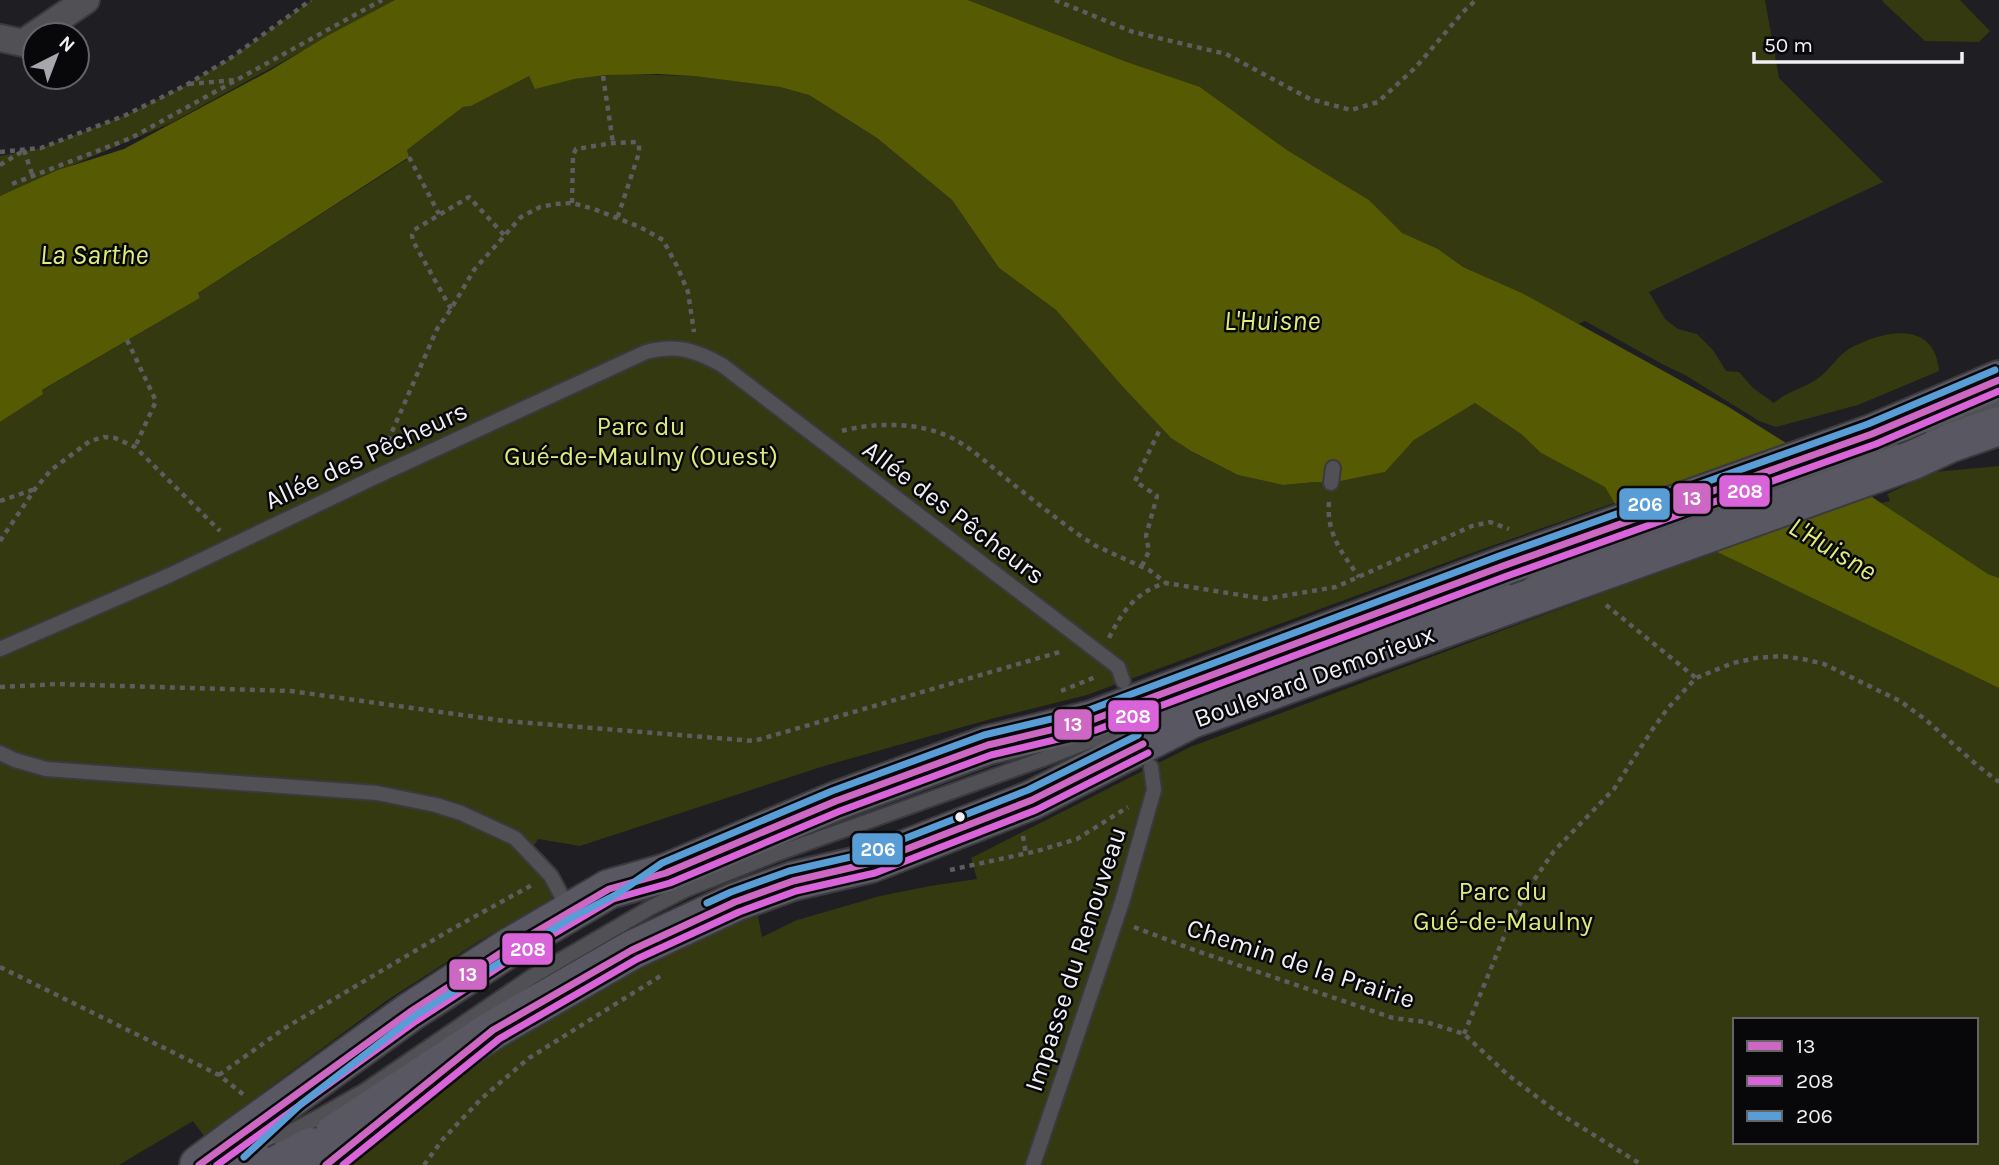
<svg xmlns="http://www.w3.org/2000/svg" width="1999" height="1165" font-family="Karla,sans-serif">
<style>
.green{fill:#34390f;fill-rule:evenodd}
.water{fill:#565b03}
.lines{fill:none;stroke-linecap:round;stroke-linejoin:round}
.service-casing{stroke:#3a3a3e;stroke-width:18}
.minor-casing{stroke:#3a3a3e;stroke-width:30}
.primary-casing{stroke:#3a3a3e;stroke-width:42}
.path{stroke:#5d5d60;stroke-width:4.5;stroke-dasharray:5 5;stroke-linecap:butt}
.service{stroke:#515155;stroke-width:14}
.minor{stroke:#515155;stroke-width:26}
.primary{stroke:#595761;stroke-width:38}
.service-bridge-casing{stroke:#3a3a3e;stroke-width:18;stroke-linecap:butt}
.primary-bridge-casing{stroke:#3a3a3e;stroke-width:42;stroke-linecap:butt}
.service-bridge{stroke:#515155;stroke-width:14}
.primary-bridge{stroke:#595761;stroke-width:38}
.bus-1-casing{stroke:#08080a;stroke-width:12}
.bus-2-casing{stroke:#08080a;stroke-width:12}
.bus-3-casing{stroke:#08080a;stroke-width:12}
.bus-1{stroke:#cc68c3;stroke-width:7}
.bus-2{stroke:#d963d8;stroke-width:7}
.bus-3{stroke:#589dd6;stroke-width:7}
.bus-dot{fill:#f0f0f5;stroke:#08080a;stroke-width:2.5}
.labels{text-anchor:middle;stroke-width:5;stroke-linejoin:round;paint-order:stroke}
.park-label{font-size:26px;fill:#dde979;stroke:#08080a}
.street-label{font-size:26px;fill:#f0f0f5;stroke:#08080a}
.water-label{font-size:28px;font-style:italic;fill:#e0ec7c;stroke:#08080a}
.line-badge{stroke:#08080a;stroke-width:2.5}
.badge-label{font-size:19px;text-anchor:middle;font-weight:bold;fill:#fff}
</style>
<rect width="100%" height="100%" fill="#1e1e23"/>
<path class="green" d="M311,0H395L171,123L0,196V156L41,148L126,115L188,84L232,57Z
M968,0H1765L1779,78L1883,182L1649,292L1665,319L1678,329L1697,334L1713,350L1726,371L1739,372L1753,388L1774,403C1787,391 1803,389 1817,379C1829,371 1837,356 1849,349C1882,330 1935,319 1939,371L1858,405L1776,427L1759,421L1685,375L1662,364L1585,321L1578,324L1522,293L1463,267L1438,249L1401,233L1369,200L1287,150L1200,87L1127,62Z
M1883,0H1960L1990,31L1979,42L1925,41L1882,1Z
M619,74L694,76L780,87L809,95L877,138L952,200L999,268L1056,310L1122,386L1171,438L1191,451L1238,475L1283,485L1315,482L1331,483L1385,472L1414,440L1475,403L1521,434L1541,453L1605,487L1614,503L1483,549L1087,695L991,719L824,766L580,846L538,839L530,852L561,893L478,942L386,1001L204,1136L193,1121L119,1165H0V422L42,394L41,391L200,298L198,293L409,158L407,150L463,107L471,106L529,75L573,79Z
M1999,466V578L1988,574L1881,503L1890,501L1887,494L1934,472Z
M1715,551L1999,688V1165H347L486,1050L641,962L706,934L758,916L762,937L797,920L880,896L930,886L977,879L971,858L1190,747ZM1735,1020H1976V1142H1735Z"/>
<path class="water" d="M395,0H968L1127,62L1200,87L1287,150L1369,200L1402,233L1438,249L1463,267L1522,293L1727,406L1869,495L1988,574L1999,578V688L1715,551L1616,506L1605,487L1541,453L1521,434L1475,403L1414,440L1385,472L1331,483L1315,482L1283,485L1238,475L1191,451L1171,438L1122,386L1056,310L999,268L952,200L877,138L809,95L780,87L694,76L658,74L607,75L574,79L535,89L529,76L471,106L463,107L407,150L409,157L198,293L200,298L42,390L43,394L0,422V196L58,170L124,149L271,70L327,36Z"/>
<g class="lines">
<g class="service-casing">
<path id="service" d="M1932,429L1999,403
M1331,483L1333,468
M0,649L170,575L371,479L646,352C677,344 695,350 722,365L1118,667L1123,681
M0,753L15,760L46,769L377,793L436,805L461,813L515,838L551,876L569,910
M313,1120L366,1090L533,976L650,908L685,890L776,854L1043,759L1113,732
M1033,1165L1122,902L1154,790L1151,767"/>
</g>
<g class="minor-casing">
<path id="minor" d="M0,38L23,43L86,0"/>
</g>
<g class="primary-casing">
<path id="primary" d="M1872,434L1999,380
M1913,460L1950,443L1999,426
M295,1095L410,1012L510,947L609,889L666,873L836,801L920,770L988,745L1092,720L1503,566
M311,1147L327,1139L493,1030L632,950L735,902L793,881L871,863L1032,800L1191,719L1538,594
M199,1165L235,1138
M251,1165L279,1138"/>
</g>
<path class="path" d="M1055,0L1133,32L1226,54L1310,99L1351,110L1378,102L1416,67L1463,12L1476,0
M603,76L613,143
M189,84L236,80
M24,150L33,177
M0,152L41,148L126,115L188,84L232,57L311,0
M409,157L439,214
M0,165L23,151
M12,184L131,138L382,0
M572,203L573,155L576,149L613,143L636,142L639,145V153L617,219
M451,309L413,241L412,235L414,230L469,197L505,236
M127,340L156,401L135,447
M842,431C874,422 921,422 952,438C973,449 989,465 1008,480C1033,500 1058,520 1085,539L1096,546L1149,570L1166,583
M384,450L437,329L451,309L474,270L521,217L540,207L555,204L572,203L594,209L640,227L663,240L677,266L688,292L694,332
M0,501L35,489
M1329,502C1326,533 1342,553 1359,577
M0,541L35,489L51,470L90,441L104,437L115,438L135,447L220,531
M1142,566L1149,551L1146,536L1157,496L1135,481L1161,427
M1606,605L1696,678
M1109,638C1122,611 1137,591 1166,583L1265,599L1336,587L1472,526L1490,522L1509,529
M0,687L57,684L291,691L505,721L754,741L1063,651
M1061,691L1098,676
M1023,836L1026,854
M950,870L1037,851L1077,839L1128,807
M1134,927L1197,951L1393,1018L1426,1022L1464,1034L1508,1075L1557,1112L1642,1165
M0,967L219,1075L244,1095
M1464,1034L1512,917L1532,883L1554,851L1614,789L1652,730L1668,708L1696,678L1733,663L1756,658L1781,656L1803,659L1824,664L1900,701L1926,720L1978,766L1999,782
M219,1075L285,1028L452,929L532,885
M424,1165L443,1139L481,1099L529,1058L662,975"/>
<use href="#service" class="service"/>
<use href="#minor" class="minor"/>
<use href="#primary" class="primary"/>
<g class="service-bridge-casing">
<path id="service-bridge" d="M1866,455L1891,446
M279,1138L313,1120"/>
</g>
<g class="primary-bridge-casing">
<path id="primary-bridge" d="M1503,566L1872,434
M1538,594L1913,460
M235,1138L295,1095
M277,1165L311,1147"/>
</g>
<use href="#service-bridge" class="service-bridge"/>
<use href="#primary-bridge" class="primary-bridge"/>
<g class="bus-1-casing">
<path id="bus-1" d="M199,1165L410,1012L510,947L609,889L666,873L836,801L988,745L1092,720L1503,566L1872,434L1999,380
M326,1165L493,1030L632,950L735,902L793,881L871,863L1032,800L1143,744"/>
</g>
<g class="bus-2-casing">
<path id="bus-2" d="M217,1165L416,1021L516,956L613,899L670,883L840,811L991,755L1096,730L1507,576L1876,444L1999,391
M343,1165L499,1039L637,959L739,912L796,891L875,873L1036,810L1148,753"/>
</g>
<g class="bus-3-casing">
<path id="bus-3" d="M707,903L731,892L789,871L868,853L1028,790L1138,735
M244,1157L301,1104L416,1015L571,918L617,894L662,863L832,791L984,735L1089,710L1499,556L1868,424L1995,370"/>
</g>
<use href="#bus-1" class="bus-1"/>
<use href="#bus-2" class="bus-2"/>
<use href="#bus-3" class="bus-3"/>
</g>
<circle class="bus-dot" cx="960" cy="817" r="6"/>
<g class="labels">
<g class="park-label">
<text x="641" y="435">Parc du<tspan x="641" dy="30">Gué-de-Maulny (Ouest)</tspan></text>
<text x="1503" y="900">Parc du<tspan x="1503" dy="30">Gué-de-Maulny</tspan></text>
</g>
<g class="street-label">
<text transform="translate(366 455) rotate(-25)" y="9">Allée des Pêcheurs</text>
<text transform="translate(954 512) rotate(37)" y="9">Allée des Pêcheurs</text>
<text transform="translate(1314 676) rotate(-20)" y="9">Boulevard Demorieux</text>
<text transform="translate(1075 959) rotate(-72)" y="9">Impasse du Renouveau</text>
<text transform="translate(1301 963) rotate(18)" y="9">Chemin de la Prairie</text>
</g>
<g class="water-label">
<text x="94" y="264">La Sarthe</text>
<text x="1272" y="330">L'Huisne</text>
<text transform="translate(1833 548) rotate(31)" y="10">L'Huisne</text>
</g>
</g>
<g class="line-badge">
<rect x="1718" y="474" width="53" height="34" rx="7" fill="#d963d8"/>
<rect x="1672" y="482" width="40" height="33" rx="7" fill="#cc68c3"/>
<rect x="1618" y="487" width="53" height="34" rx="7" fill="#589dd6"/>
<rect x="1107" y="699" width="53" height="34" rx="7" fill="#d963d8"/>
<rect x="1053" y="708" width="40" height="33" rx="7" fill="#cc68c3"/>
<rect x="851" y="832" width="53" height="34" rx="7" fill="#589dd6"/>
<rect x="501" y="932" width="53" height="34" rx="7" fill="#d963d8"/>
<rect x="448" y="958" width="40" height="33" rx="7" fill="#cc68c3"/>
</g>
<g class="badge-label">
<text x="1745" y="498">208</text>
<text x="1692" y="505">13</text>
<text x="1645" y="511">206</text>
<text x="1133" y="723">208</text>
<text x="1073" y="731">13</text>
<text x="878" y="856">206</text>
<text x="528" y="956">208</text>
<text x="468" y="981">13</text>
</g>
<rect x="1733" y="1018" width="245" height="126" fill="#08080a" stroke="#656568" stroke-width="2"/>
<rect x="1747" y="1041" width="35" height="10" fill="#cc68c3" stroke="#656568" stroke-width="2"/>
<text x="1796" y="1053" font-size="21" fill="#f0f0f5">13</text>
<rect x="1747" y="1076" width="35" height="10" fill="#d963d8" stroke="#656568" stroke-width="2"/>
<text x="1796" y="1088" font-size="21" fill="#f0f0f5">208</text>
<rect x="1747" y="1111" width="35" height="10" fill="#589dd6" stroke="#656568" stroke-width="2"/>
<text x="1796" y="1123" font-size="21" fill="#f0f0f5">206</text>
<g transform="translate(56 56) rotate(42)"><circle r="33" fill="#08080a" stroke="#656568" stroke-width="2"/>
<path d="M0-5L12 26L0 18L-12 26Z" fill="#a6a6ac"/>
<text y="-10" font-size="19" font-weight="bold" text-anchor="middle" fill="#f0f0f5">N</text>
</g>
<path d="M1754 52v10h208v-10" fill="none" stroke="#f0f0f5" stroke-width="3.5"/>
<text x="1764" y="52" font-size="21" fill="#f0f0f5" stroke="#08080a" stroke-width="5" paint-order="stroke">50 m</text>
</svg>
